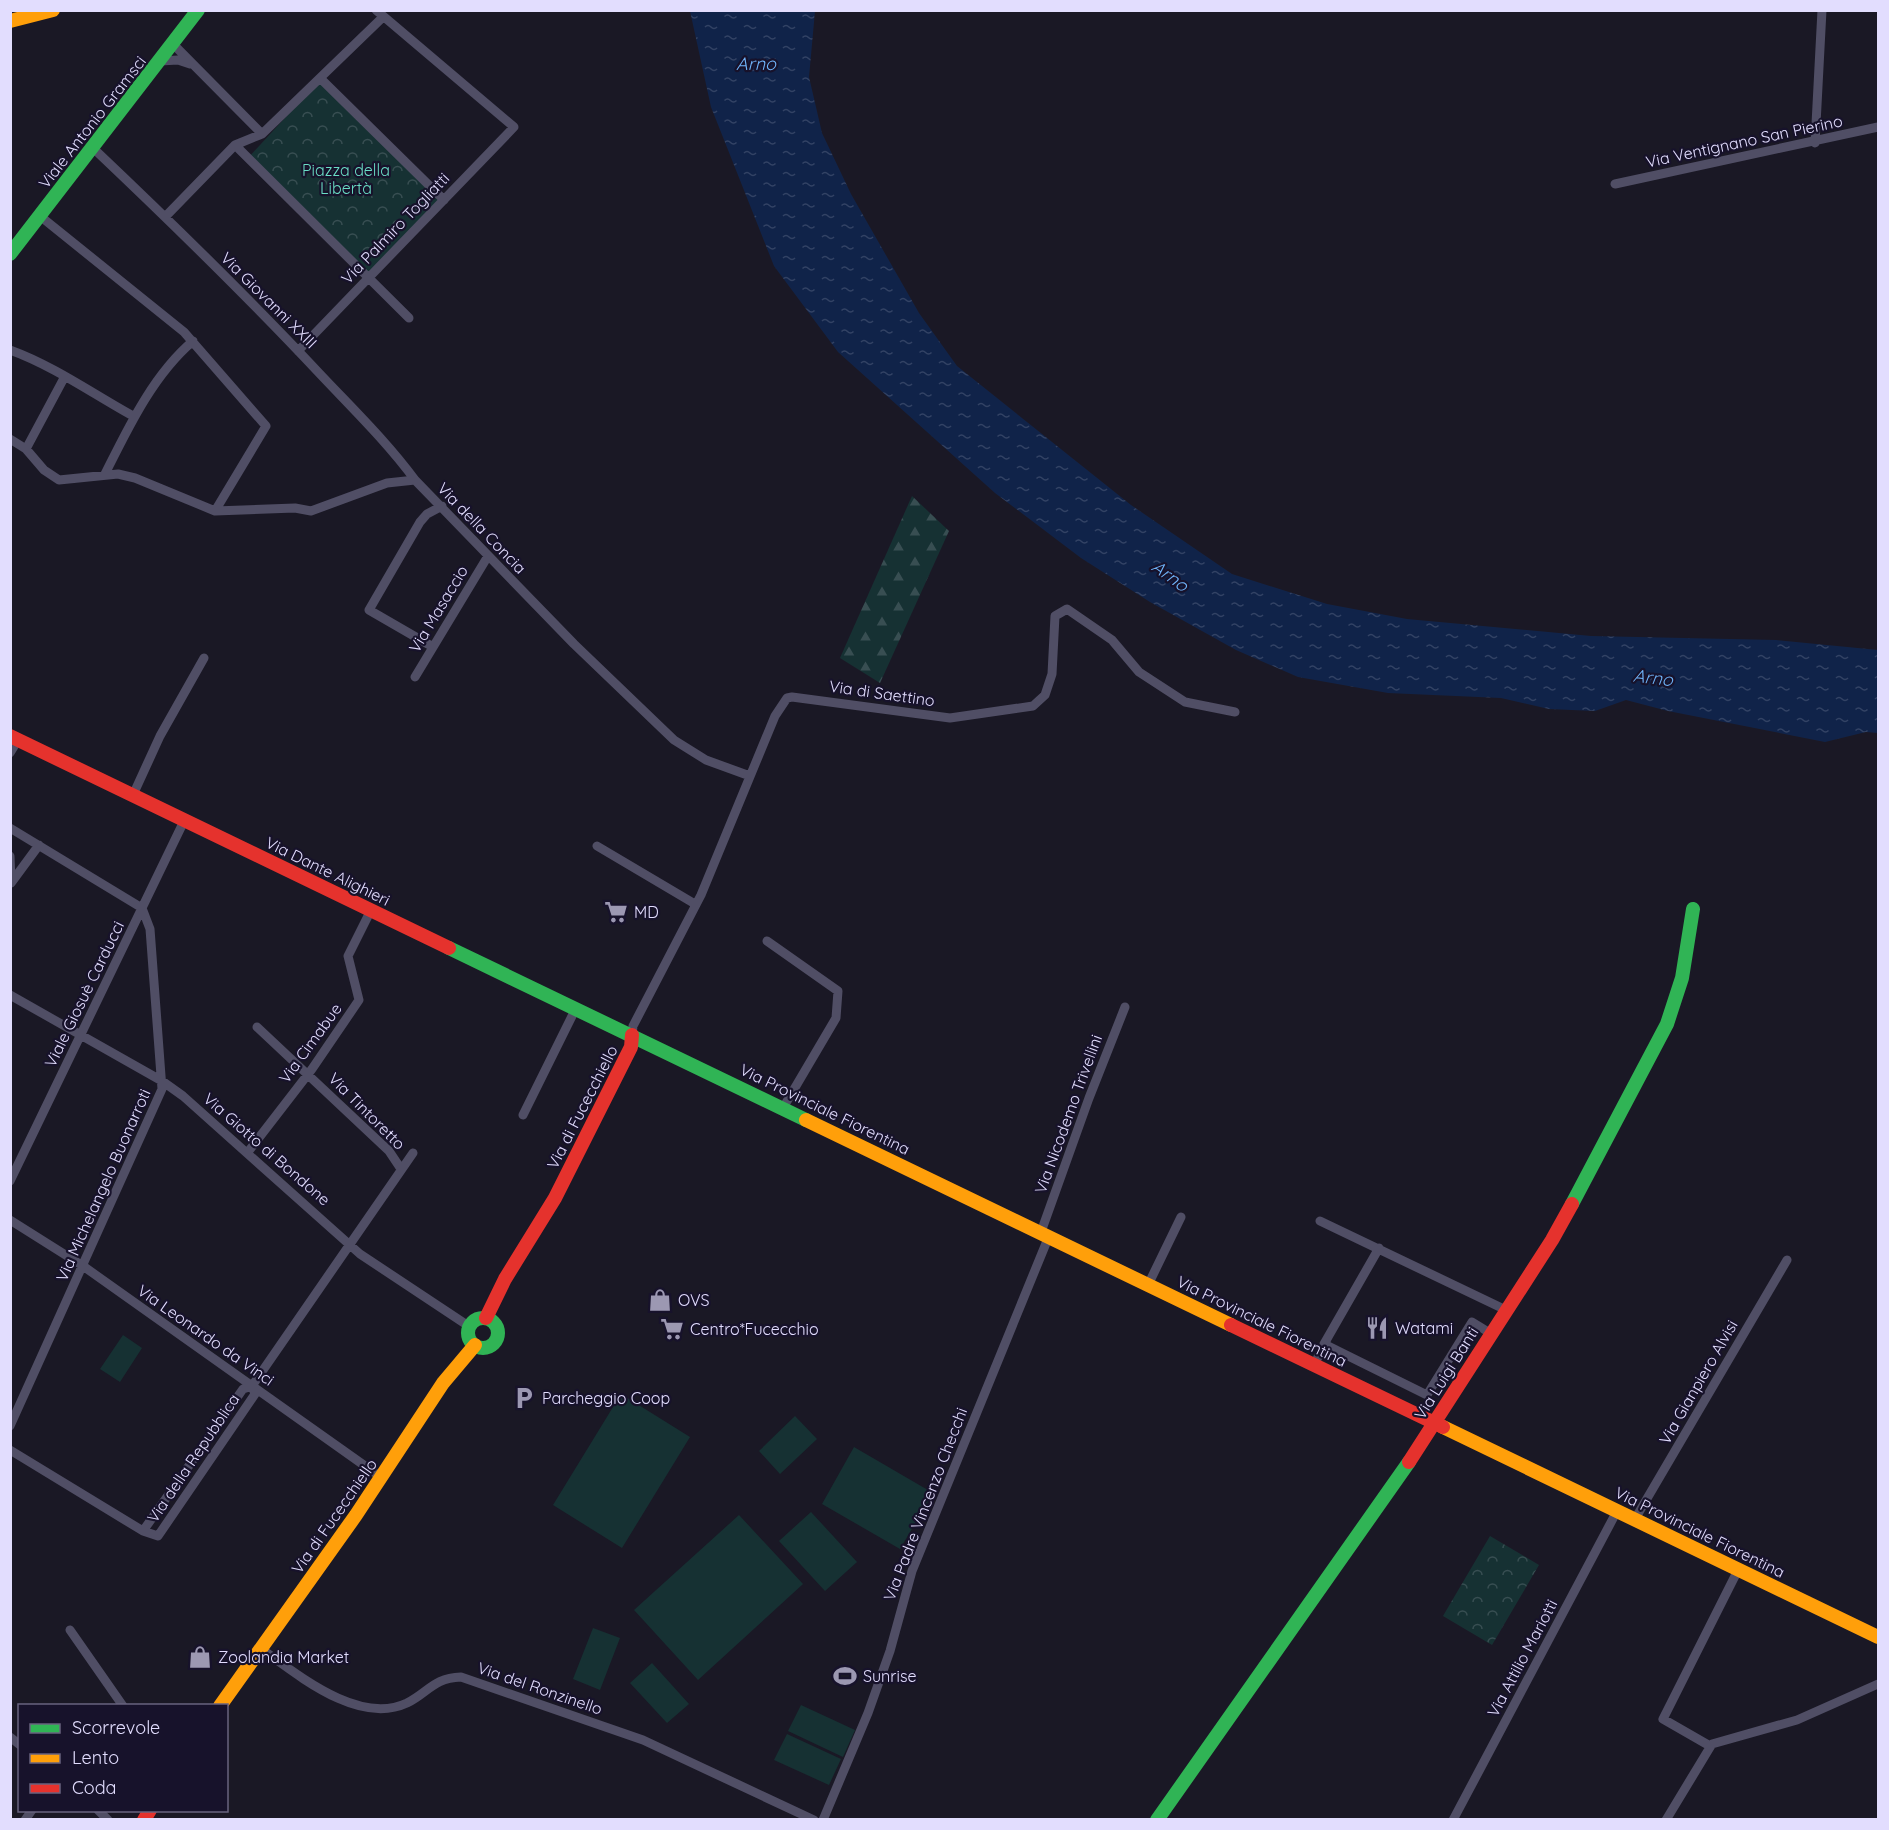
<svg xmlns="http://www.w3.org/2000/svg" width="1889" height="1830" font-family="Quicksand,sans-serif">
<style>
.forest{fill:url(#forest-firs)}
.park{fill:url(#park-crowns)}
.pitch{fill:#163133}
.water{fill:url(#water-ripples)}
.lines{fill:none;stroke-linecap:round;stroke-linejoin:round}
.street{stroke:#504e65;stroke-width:9}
.fast{stroke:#30b455;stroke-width:14}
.slow{stroke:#ff9f0a;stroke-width:14}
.jam{stroke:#e5322d;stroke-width:14}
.labels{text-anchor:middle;stroke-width:4.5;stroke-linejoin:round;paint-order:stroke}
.street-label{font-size:16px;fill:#e2ddfe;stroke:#17122b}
.park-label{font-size:16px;fill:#6addc5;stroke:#17122b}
.poi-label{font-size:16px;fill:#e2ddfe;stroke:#17122b;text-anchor:start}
.water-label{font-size:18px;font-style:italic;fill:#6fb4fa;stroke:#17122b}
</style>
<defs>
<pattern id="forest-firs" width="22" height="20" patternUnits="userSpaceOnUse" patternTransform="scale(1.5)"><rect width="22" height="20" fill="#163133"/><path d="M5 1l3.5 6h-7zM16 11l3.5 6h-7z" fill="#384e52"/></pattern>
<pattern id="park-crowns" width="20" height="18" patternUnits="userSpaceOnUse" patternTransform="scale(1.5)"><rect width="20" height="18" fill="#163133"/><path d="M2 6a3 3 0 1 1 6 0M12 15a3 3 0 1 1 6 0" fill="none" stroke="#384e52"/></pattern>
<pattern id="water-ripples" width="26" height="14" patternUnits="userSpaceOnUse" patternTransform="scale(1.5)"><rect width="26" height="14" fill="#102349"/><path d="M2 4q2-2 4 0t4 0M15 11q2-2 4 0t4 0" fill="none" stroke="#324264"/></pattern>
</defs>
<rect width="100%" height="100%" fill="#1a1825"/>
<path class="forest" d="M912,496L949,531L880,683L840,658Z"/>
<path class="park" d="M321,79L444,200L368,278L248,158Z
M1490,1536L1539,1565L1492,1645L1443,1616Z"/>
<path class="pitch" d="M123,1335L142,1348L120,1382L100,1369Z
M621,1394L690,1437L622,1548L553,1505Z
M795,1416L817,1439L780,1474L759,1451Z
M854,1447L933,1493L900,1549L822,1504Z
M811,1512L857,1562L825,1591L779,1541Z
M739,1515L803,1584L698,1680L634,1610Z
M593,1628L620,1638L600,1690L573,1679Z
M652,1663L689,1704L667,1723L630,1683Z
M801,1705L855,1730L843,1757L788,1731Z
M787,1734L841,1759L829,1785L774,1760Z"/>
<path class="water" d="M690,11H815L809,77L822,133L851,194L919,313L957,366L1131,505L1232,574L1327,604L1407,619L1591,636L1776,640L1878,650V733L1866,732L1825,742L1668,711L1626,700L1595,711L1549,709L1501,698L1388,693L1298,677L1236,650L1150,602L1081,558L995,493L838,352L774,266L711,107Z"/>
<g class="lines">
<path class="street" d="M173,44L262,134
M160,61L178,60L190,64
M321,79L444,200
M1815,143L1822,10
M235,145L409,318
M93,148C170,221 247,296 320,374C353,409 387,442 415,480L574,644L674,740L706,760L750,776
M1615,184L1878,127
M40,216L184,332L266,426L215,511
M165,217L235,145L262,134L383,17
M10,350C54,366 93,394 133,416
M298,351L514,127L376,10
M10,439L26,449L44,470L59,480L118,474L135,478L215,511L295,508L311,511L387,483L415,480
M26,449L64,378
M105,474C128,428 153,375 193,341
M433,647L369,610L420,522L427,514L442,506
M415,677L488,556
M10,753L18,740
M133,795L160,736L204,658
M10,828L142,908
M597,846L695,904
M10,856L11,882
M11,883L39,845
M767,941L838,991L836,1018L783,1108
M10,995L162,1081L183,1096L360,1254L470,1327
M257,1027L389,1151L401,1169
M632,1035L633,1026L701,895L775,716L787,698L792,697L950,718L1033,706L1045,695L1052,674L1055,616L1067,609L1112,640L1139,672L1185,702L1235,712
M523,1115L576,1008
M248,1152L312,1069L359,1000L348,956L371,910
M10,1181L185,819
M10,1220L83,1266L382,1478
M1320,1221L1506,1310
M1041,1232L1089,1098L1125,1007
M1379,1248L1324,1344L1427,1395L1472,1322L1490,1333
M1148,1285L1181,1217
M1314,1365L1327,1339
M252,1386L413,1153
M10,1426L162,1089L150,929L142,908
M10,1450L143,1531L158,1536L255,1394L252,1386
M1635,1519L1787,1260
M143,1531L243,1389L252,1386
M70,1630L123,1706
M260,1648C297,1674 358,1726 407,1703C429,1692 433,1678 461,1677L643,1740L814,1820
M10,1737L20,1745
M1710,1746L1663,1719L1738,1570
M98,1810L108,1820
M25,1820L32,1810
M823,1820L868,1713L890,1651L912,1571L1049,1236
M1453,1820L1617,1511
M1666,1820L1712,1744L1797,1720L1878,1684"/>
<path class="fast" d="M10,254L198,10
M449,948L806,1120
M1572,1204L1667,1024L1682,978L1693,909
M468 1333a15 15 0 1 1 30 0a15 15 0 1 1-30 0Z
M1157,1820L1409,1462"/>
<path class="slow" d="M10,21L53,10
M806,1120L1231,1325
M1443,1427L1878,1637
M220,1706L356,1515L443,1383L475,1345"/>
<path class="jam" d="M10,736L449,948
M486,1318L505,1279L555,1198L631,1047L632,1035
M1231,1325L1443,1427
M1409,1462L1552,1240L1572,1204
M144,1820L150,1810"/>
</g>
<defs>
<g id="supermarket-bare" transform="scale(1.8)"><path d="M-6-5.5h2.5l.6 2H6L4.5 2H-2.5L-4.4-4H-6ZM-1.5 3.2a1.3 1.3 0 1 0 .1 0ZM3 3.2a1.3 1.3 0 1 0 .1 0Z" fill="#9c98b2" stroke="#17122b" stroke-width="2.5" paint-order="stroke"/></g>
<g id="shop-bare" transform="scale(1.8)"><path d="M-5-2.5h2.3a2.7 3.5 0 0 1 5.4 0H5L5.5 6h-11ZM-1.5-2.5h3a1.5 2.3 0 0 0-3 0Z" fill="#9c98b2" stroke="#17122b" stroke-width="2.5" paint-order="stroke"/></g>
<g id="restaurant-bare" transform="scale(1.8)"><path d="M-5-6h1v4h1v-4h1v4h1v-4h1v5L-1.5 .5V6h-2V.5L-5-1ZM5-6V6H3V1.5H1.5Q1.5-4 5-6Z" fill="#9c98b2" stroke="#17122b" stroke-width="2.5" paint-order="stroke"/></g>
<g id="parking-bare" transform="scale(1.8)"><path d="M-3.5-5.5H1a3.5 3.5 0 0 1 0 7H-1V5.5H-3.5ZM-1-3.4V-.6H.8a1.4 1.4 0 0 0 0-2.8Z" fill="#9c98b2" stroke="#17122b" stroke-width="2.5" paint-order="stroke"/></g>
<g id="stadium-bare" transform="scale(1.8)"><path d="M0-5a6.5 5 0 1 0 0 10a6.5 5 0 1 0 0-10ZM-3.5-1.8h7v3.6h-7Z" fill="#9c98b2" stroke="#17122b" stroke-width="2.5" paint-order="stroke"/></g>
</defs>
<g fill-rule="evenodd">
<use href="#supermarket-bare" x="616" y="912"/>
<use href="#shop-bare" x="660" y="1300"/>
<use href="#restaurant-bare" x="1377" y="1328"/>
<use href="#supermarket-bare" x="672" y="1329"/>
<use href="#parking-bare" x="524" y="1398"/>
<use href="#shop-bare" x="200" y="1657"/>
<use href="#stadium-bare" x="845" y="1676"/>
</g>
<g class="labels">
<g class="street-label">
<text transform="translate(92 122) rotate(-52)" y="6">Viale Antonio Gramsci</text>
<text transform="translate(1744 141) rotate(-12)" y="6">Via Ventignano San Pierino</text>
<text transform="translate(395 228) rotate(-46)" y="6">Via Palmiro Togliatti</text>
<text transform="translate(269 300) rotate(45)" y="6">Via Giovanni XXIII</text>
<text transform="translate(482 528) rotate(46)" y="6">Via della Concia</text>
<text transform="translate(438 609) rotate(-59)" y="6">Via Masaccio</text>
<text transform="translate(882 693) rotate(8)" y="6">Via di Saettino</text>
<text transform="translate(328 871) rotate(26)" y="6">Via Dante Alighieri</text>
<text transform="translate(84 994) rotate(-64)" y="6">Viale Giosuè Carducci</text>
<text transform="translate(310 1043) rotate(-54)" y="6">Via Cimabue</text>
<text transform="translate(582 1107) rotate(-63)" y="6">Via di Fucecchiello</text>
<text transform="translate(825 1109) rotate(26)" y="6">Via Provinciale Fiorentina</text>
<text transform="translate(367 1111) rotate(45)" y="6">Via Tintoretto</text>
<text transform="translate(1068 1114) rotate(-70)" y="6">Via Nicodemo Trivellini</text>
<text transform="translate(267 1149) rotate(41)" y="6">Via Giotto di Bondone</text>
<text transform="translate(103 1185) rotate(-66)" y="6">Via Michelangelo Buonarroti</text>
<text transform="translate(1262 1321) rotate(26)" y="6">Via Provinciale Fiorentina</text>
<text transform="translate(206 1335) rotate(35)" y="6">Via Leonardo da Vinci</text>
<text transform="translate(1446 1373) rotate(-58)" y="6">Via Luigi Banti</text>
<text transform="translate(1698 1382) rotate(-60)" y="6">Via Gianpiero Alvisi</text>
<text transform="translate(193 1458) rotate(-56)" y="6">Via della Repubblica</text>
<text transform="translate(925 1504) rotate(-69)" y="6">Via Padre Vincenzo Checchi</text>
<text transform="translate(334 1516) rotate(-55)" y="6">Via di Fucecchiello</text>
<text transform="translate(1700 1532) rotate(26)" y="6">Via Provinciale Fiorentina</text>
<text transform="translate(1522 1658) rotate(-62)" y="6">Via Attilio Mariotti</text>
<text transform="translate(540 1688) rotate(19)" y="6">Via del Ronzinello</text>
</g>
<g class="park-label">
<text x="346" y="176">Piazza della<tspan x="346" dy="18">Libertà</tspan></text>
</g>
<g class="poi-label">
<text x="634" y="918">MD</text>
<text x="678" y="1306">OVS</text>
<text x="1395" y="1334">Watami</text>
<text x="690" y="1335">Centro*Fucecchio</text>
<text x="542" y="1404">Parcheggio Coop</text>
<text x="218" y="1663">Zoolandia Market</text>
<text x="863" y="1682">Sunrise</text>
</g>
<g class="water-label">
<text x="756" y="70">Arno</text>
<text transform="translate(1170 576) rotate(36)" y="6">Arno</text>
<text transform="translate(1653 678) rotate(7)" y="6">Arno</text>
</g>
</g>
<rect width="1889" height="1830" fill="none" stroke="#e2ddfe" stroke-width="24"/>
<rect x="18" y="1704" width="210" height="108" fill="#17122b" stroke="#68637f" stroke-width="1.5"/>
<rect x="30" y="1724" width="30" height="9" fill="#30b455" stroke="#68637f" stroke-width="1.5"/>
<text x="72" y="1734" font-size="18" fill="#e2ddfe">Scorrevole</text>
<rect x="30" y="1754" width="30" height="9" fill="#ff9f0a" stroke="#68637f" stroke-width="1.5"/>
<text x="72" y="1764" font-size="18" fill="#e2ddfe">Lento</text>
<rect x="30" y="1784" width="30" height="9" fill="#e5322d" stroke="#68637f" stroke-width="1.5"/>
<text x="72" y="1794" font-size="18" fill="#e2ddfe">Coda</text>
</svg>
